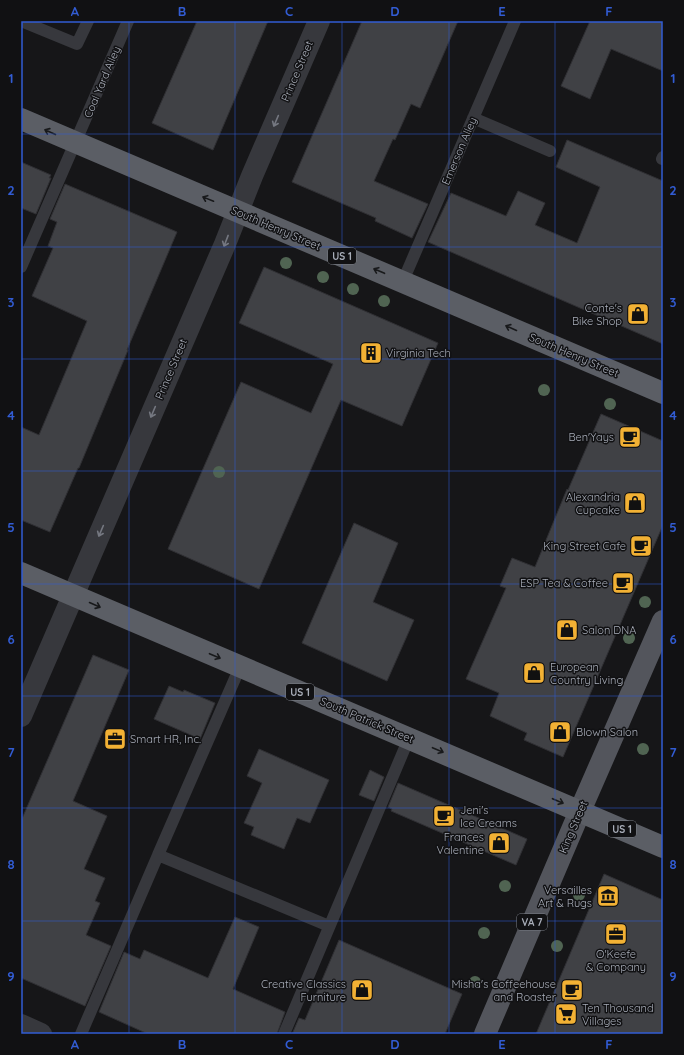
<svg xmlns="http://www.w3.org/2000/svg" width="684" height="1055" font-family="Quicksand,sans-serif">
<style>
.building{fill:#404145;stroke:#303034}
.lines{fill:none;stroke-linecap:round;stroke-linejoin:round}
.service{stroke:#37383d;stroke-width:12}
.minor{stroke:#37383d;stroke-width:22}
.tertiary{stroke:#37383d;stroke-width:22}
.primary{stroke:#53555c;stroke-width:22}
.trunk{stroke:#5b5e65;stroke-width:22}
.tree{fill:#506452}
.oneway{stroke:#757881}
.oneway2{stroke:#18191b}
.grid{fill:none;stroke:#325cd3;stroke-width:1;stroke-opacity:0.55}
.labels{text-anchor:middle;stroke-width:3;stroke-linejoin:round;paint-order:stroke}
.shield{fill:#111113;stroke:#7b7e86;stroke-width:1}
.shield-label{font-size:10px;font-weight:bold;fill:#a8adb8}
.street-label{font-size:11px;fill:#a8adb8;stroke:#111113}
.poi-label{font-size:11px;fill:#a8adb8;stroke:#111113;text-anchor:end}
.neatline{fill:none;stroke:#325cd3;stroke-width:1.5}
.grid-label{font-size:13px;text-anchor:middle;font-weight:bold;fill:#325cd3}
</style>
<rect width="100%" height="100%" fill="#161618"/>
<path class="building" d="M197,21H268L213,150L152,123Z
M362,21H458L420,108L411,104L395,140L393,139L374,181L428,204L412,238L375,221L376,218L292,182Z
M590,21H663V71L611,49L590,99L561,86Z
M567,140L663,181V344L428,242L451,193L506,216L518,191L545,203L535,225L577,243L600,187L556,167Z
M21,162L51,175L49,178H51L36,214L21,208Z
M65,184L177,232L127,350H128L79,468H78L50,532L21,520V427L39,435L87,321L32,296L53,248L48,246L57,222L50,219Z
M264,267L438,343L402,426L341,400L259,589L168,549L241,382L311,413L333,364L239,323Z
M601,414L663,441V525L563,757L524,740L527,733L490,716L499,693L466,679L506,588L500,586L512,558L535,567L567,489L568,490Z
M354,523L398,543L373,602L414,620L387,681L302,643Z
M93,655L129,670L73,801L107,816L84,869L105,878L95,901L100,903L86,935L111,946L85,1006L21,978V821Z
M169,686L183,692L184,690L215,703L200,739L154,719Z
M259,749L329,780L310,823L297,818L284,849L251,835L254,827L244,823L262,783L247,776Z
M370,770L384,777L374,801L359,795Z
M398,783L527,839L516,865L391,811L392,809L388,807Z
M604,874L663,900V1034H536Z
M235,917L259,927L233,989L285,1012L277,1034H148L99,1012L124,952L140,959L144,950L208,978Z
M339,940L462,994L445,1034H292L299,1018L305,1020Z"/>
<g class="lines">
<path class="service" d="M21,21L77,44L88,21
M473,118L550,151
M662,159L663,157
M21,267L128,21
M403,281L515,21
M158,855L240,667
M81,1034L158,855L329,926
M284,1034L409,738"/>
<path class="minor" d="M21,1025L41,1034"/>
<path class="tertiary" d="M21,716L225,244L252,176L319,21"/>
<path class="primary" d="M485,1034L580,811L663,621"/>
<path class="trunk" d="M21,119L663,393
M21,573L663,847"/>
</g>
<g class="tree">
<circle cx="286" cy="263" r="6"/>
<circle cx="323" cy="277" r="6"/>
<circle cx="353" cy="289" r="6"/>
<circle cx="384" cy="301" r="6"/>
<circle cx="544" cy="390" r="6"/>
<circle cx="610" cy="404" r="6"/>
<circle cx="219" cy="472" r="6"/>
<circle cx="645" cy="602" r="6"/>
<circle cx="629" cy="638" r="6"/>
<circle cx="643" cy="749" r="6"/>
<circle cx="505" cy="886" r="6"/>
<circle cx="579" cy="895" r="6"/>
<circle cx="484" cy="933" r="6"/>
<circle cx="557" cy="946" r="6"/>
<circle cx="475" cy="982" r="6"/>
</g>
<defs><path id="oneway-shaft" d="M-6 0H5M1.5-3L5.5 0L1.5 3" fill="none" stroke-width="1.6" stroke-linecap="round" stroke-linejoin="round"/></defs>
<g class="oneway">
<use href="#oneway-shaft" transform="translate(276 121) rotate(113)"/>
<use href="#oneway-shaft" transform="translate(226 241) rotate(111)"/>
<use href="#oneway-shaft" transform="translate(153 412) rotate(113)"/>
<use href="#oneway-shaft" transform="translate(101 531) rotate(113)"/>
</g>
<g class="oneway2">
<use href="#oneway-shaft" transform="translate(50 132) rotate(-156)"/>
<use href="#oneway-shaft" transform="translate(208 199) rotate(-158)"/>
<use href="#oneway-shaft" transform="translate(379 271) rotate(-157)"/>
<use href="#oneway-shaft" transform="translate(511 328) rotate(-156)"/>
<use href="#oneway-shaft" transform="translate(95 605) rotate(24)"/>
<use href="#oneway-shaft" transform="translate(215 656) rotate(23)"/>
<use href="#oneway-shaft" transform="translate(438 750) rotate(23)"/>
<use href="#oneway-shaft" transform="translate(558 801) rotate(23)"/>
</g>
<path class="grid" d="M129,21V1034M235,21V1034M342,21V1034M449,21V1034M555,21V1034M21,134H663M21,247H663M21,359H663M21,471H663M21,584H663M21,696H663M21,808H663M21,921H663"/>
<defs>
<g id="shop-square" transform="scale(1.15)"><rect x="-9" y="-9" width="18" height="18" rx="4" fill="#f2b134" stroke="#111113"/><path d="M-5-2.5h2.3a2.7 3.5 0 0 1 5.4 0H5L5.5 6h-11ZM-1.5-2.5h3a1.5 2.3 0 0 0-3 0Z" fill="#111"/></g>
<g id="building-square" transform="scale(1.15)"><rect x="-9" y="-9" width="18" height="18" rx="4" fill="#f2b134" stroke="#111113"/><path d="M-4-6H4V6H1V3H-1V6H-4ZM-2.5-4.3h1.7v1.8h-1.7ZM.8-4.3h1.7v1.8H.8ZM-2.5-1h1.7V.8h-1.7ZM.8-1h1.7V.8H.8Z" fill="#111"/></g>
<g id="cafe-square" transform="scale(1.15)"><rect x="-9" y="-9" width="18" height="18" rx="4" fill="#f2b134" stroke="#111113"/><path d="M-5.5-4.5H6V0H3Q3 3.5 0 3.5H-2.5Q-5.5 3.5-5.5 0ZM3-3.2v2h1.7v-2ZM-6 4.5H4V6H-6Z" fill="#111"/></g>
<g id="office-square" transform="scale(1.15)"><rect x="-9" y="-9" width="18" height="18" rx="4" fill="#f2b134" stroke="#111113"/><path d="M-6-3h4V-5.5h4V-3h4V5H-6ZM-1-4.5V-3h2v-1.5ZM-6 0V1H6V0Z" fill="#111"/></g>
<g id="museum-square" transform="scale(1.15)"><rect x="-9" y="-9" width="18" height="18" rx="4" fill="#f2b134" stroke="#111113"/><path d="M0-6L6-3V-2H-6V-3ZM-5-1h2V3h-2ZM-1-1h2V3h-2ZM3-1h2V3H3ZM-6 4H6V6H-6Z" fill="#111"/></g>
<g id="supermarket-square" transform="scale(1.15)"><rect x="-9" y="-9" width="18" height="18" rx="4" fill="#f2b134" stroke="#111113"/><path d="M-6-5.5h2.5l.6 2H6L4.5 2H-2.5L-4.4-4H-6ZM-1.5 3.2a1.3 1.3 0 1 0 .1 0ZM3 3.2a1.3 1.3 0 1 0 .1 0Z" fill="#111"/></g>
</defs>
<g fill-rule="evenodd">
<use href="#shop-square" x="638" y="314"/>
<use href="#building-square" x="371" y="353"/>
<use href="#cafe-square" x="630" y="437"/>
<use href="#shop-square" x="635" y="503"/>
<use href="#cafe-square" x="641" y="546"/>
<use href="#cafe-square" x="623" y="583"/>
<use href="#shop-square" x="567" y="630"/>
<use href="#shop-square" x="534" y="673"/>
<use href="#shop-square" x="560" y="732"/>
<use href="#office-square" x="115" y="739"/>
<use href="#cafe-square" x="444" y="816"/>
<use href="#shop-square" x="499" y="843"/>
<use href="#museum-square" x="608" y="896"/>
<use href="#office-square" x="616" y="934"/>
<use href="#shop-square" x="362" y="990"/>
<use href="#cafe-square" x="572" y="990"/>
<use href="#supermarket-square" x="566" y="1014"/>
</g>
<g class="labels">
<g class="shield">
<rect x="328" y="248" width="28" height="16" rx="3"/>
<rect x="286" y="684" width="28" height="16" rx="3"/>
<rect x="608" y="821" width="28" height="16" rx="3"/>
<rect x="517" y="914" width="30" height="16" rx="3"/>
</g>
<g class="shield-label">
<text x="342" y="260">US 1</text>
<text x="300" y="696">US 1</text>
<text x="622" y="833">US 1</text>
<text x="532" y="926">VA 7</text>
</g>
<g class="street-label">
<text transform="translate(297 71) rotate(-67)" y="4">Prince Street</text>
<text transform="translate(102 82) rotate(-67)" y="4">Coal Yard Alley</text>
<text transform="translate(459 151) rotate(-67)" y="4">Emerson Alley</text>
<text transform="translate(276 228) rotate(23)" y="4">South Henry Street</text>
<text transform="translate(574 355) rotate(23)" y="4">South Henry Street</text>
<text transform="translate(171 369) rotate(-67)" y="4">Prince Street</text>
<text transform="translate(367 720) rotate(23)" y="4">South Patrick Street</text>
<text transform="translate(573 827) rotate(-67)" y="4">King Street</text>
</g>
<g class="poi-label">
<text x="622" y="312">Conte's<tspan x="622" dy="13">Bike Shop</tspan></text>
<text x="386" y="357" text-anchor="start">Virginia Tech</text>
<text x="614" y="441">Ben'Yays</text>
<text x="620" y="501">Alexandria<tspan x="620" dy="13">Cupcake</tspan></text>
<text x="626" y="550">King Street Cafe</text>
<text x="608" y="587">ESP Tea &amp; Coffee</text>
<text x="582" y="634" text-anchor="start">Salon DNA</text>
<text x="550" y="671" text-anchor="start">European<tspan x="550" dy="13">Country Living</tspan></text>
<text x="576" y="736" text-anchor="start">Blown Salon</text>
<text x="130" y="743" text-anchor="start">Smart HR, Inc.</text>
<text x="460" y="814" text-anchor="start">Jeni's<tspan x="460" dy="13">Ice Creams</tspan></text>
<text x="484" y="841">Frances<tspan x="484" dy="13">Valentine</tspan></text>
<text x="592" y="894">Versailles<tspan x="592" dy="13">Art &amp; Rugs</tspan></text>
<text x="616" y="958" text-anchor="middle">O'Keefe<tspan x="616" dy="13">&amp; Company</tspan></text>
<text x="346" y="988">Creative Classics<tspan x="346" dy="13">Furniture</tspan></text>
<text x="556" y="988">Misha's Coffeehouse<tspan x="556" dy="13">and Roaster</tspan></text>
<text x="582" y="1012" text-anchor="start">Ten Thousand<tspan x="582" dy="13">Villages</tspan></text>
</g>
</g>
<rect width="684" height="1055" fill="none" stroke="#111113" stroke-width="44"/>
<rect x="22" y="22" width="640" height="1011" class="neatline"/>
<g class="grid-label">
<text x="75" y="16">A</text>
<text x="182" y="16">B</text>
<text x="289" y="16">C</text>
<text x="395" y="16">D</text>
<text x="502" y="16">E</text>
<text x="609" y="16">F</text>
<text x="11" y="83">1</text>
<text x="673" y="83">1</text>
<text x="11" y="195">2</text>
<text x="673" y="195">2</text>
<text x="11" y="307">3</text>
<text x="673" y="307">3</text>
<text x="11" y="420">4</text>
<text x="673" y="420">4</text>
<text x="11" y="532">5</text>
<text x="673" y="532">5</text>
<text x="11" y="644">6</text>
<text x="673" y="644">6</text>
<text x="11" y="757">7</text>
<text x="673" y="757">7</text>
<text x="11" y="869">8</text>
<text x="673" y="869">8</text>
<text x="11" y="981">9</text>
<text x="673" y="981">9</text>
<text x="75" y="1049">A</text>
<text x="182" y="1049">B</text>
<text x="289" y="1049">C</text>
<text x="395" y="1049">D</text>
<text x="502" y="1049">E</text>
<text x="609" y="1049">F</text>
</g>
</svg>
